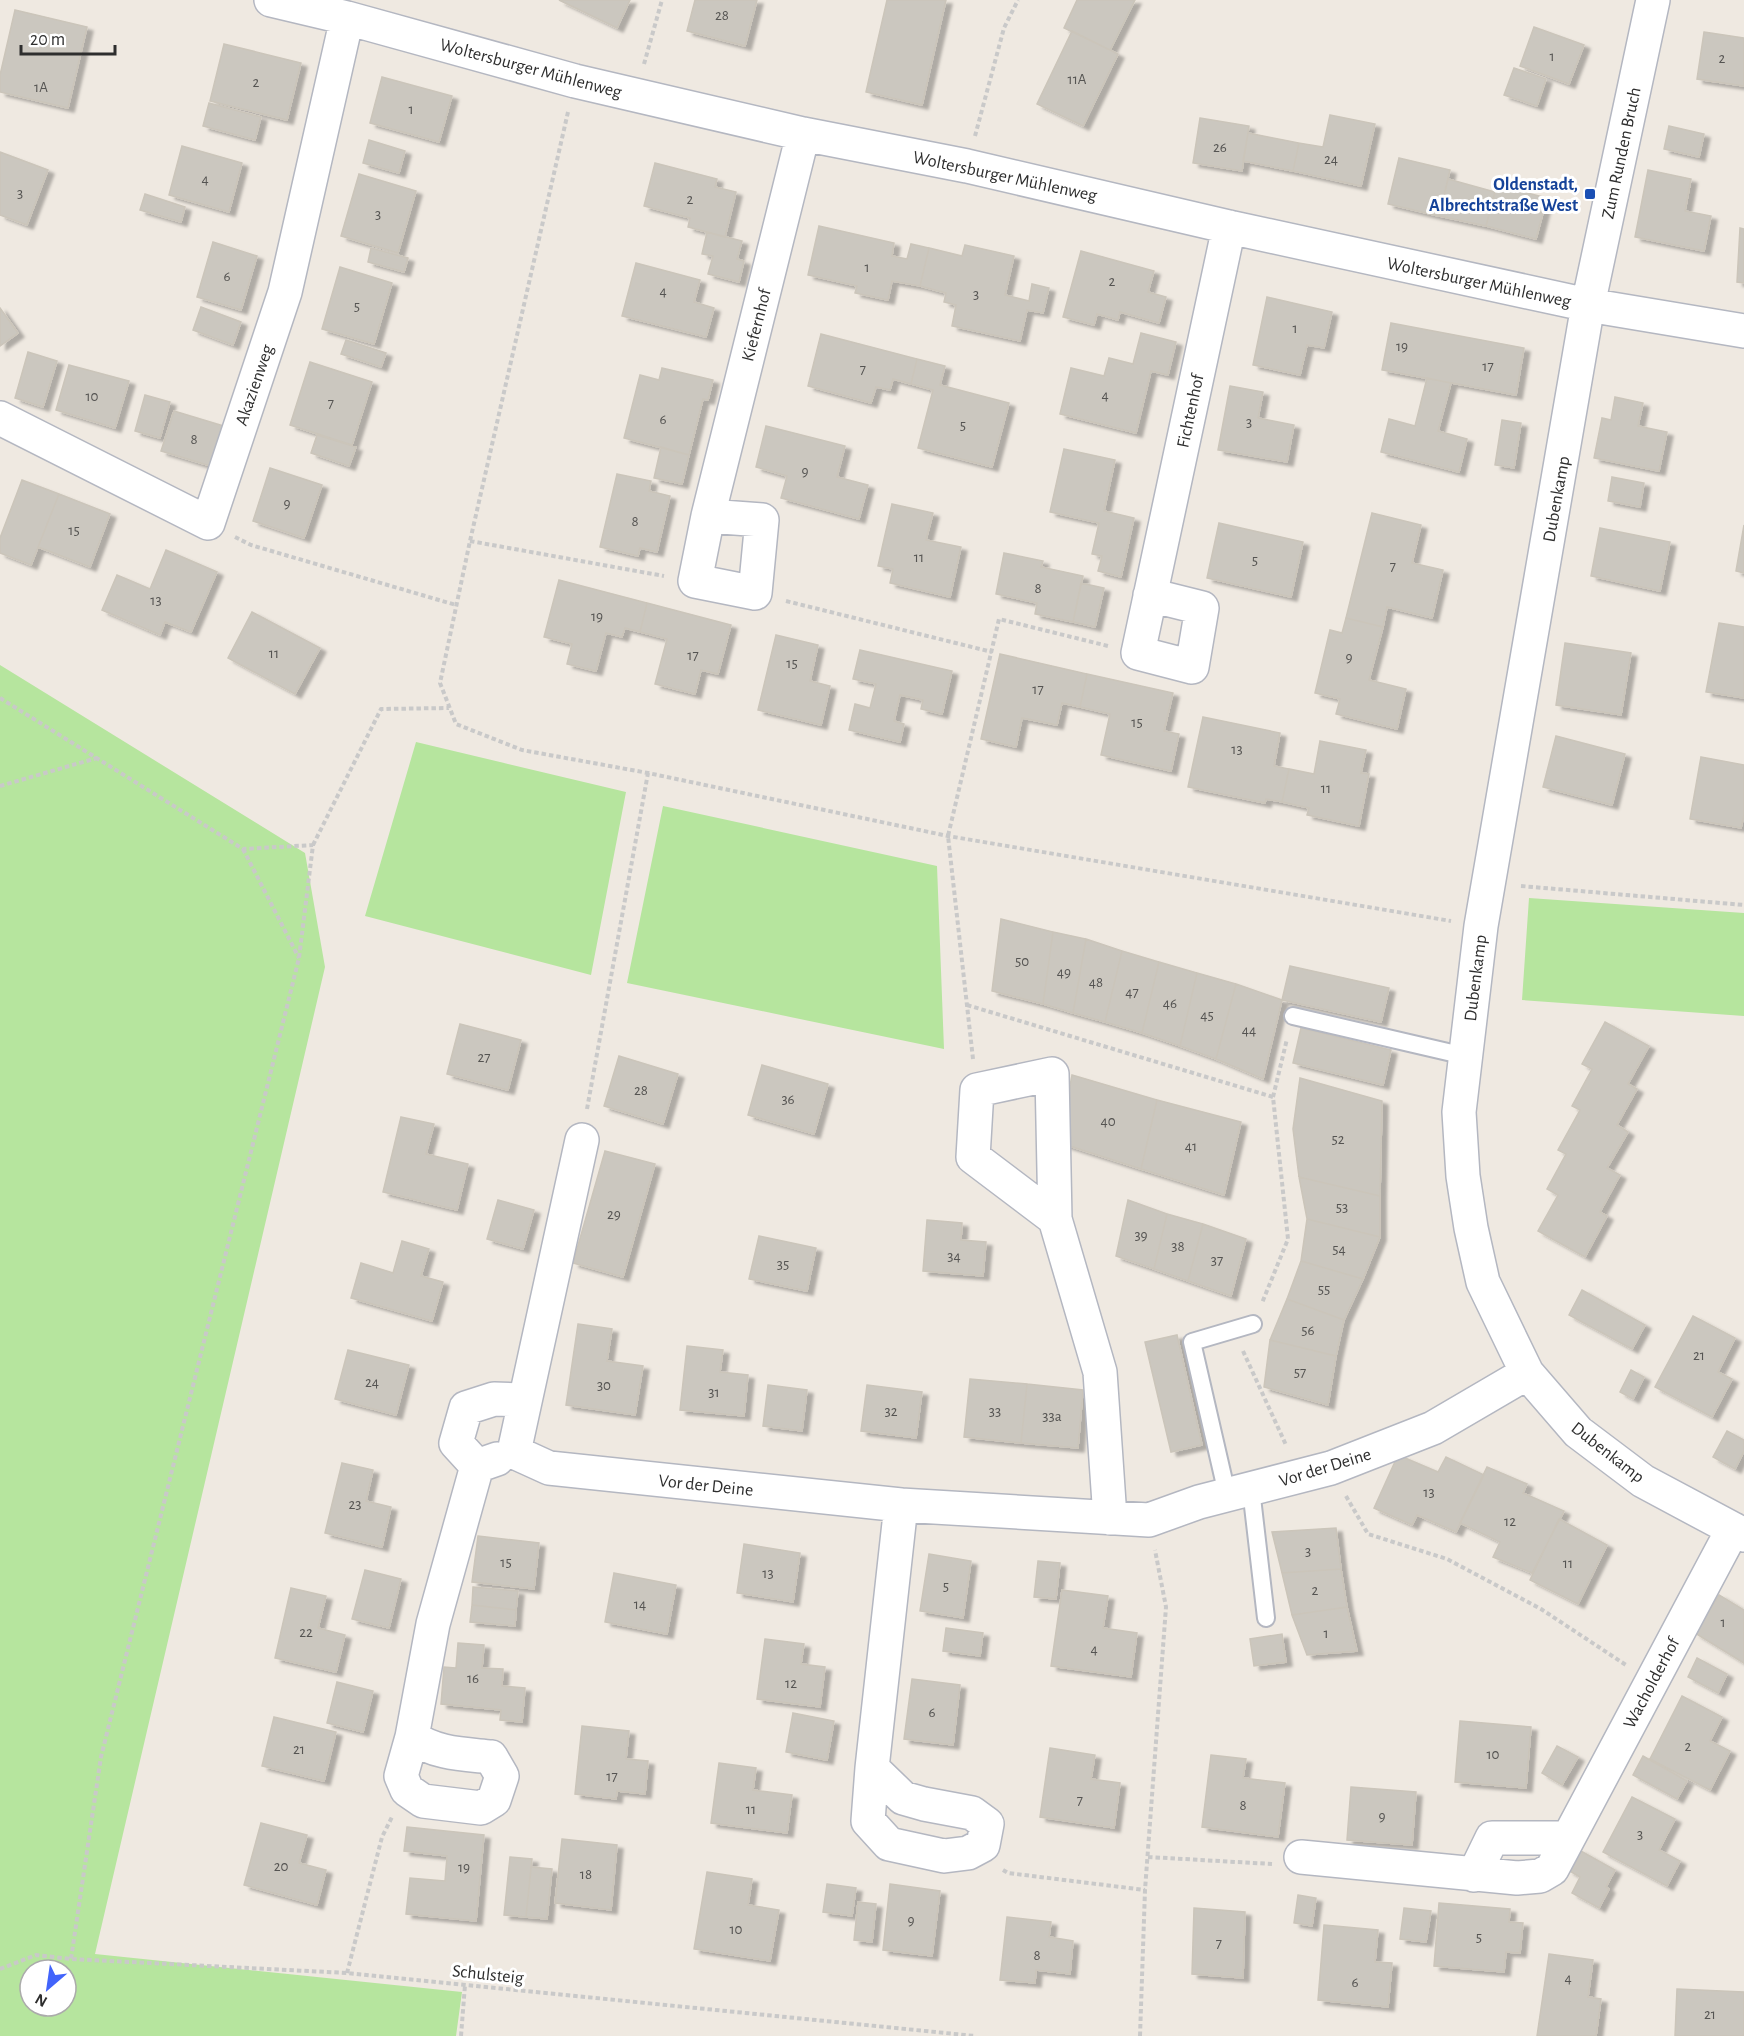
<svg xmlns="http://www.w3.org/2000/svg" width="1744" height="2036" font-family="'Alegreya Sans',sans-serif">
<style>
.green{fill:#b6e59e;fill-rule:evenodd}
.building{fill:#cbc7bf;stroke:#cbc5ba;stroke-width:1.5;filter:url(#shadow)}
.lines{fill:none;stroke-linecap:round;stroke-linejoin:round}
.lane-casing{stroke:#b4b7c1;stroke-width:20}
.street-casing{stroke:#b4b7c1;stroke-width:36}
.path{stroke:#c9c9c9;stroke-width:4;stroke-dasharray:4.5 3;stroke-linecap:butt}
.lane{stroke:#fff;stroke-width:16}
.street{stroke:#fff;stroke-width:33}
.transit-dot{fill:#1a4fb4;stroke:#fff;stroke-width:2}
.labels{text-anchor:middle;stroke-width:6;stroke-linejoin:round;paint-order:stroke}
.number-label{font-size:15px;fill:#555452}
.street-label{font-size:18px;fill:#2e2e2e;stroke:#fff}
.transit-label{font-size:18px;font-weight:bold;fill:#164399;stroke:#fff;text-anchor:end}
</style>
<defs>
<filter id="shadow"><feDropShadow dx="6" dy="4" stdDeviation="1.5" flood-color="#0004"/></filter>
</defs>
<rect width="100%" height="100%" fill="#efe9e1"/>
<path class="green" d="M0,665L305,853L325,967L95,1954L462,1992L456,2036H0ZM30,1970H66V2006H30Z
M416,742L626,792L591,975L365,916Z
M663,806L937,866L944,1049L627,983Z
M1529,898L1744,913V1016L1522,1000Z"/>
<path class="building" d="M559,0H630L617,28Z
M695,0H757L745,46L687,31Z
M887,0H946L922,105L866,92Z
M1077,0H1135L1110,50L1064,28Z
M15,10L87,27L68,108L0,92V75Z
M1534,27L1584,45L1569,84L1520,66Z
M1072,31L1118,54L1083,126L1037,104Z
M1704,32L1744,38V86L1697,79Z
M224,44L301,63L287,120L210,101Z
M1514,68L1546,79L1537,106L1504,95Z
M382,77L452,96L439,142L370,123Z
M209,103L261,117L255,140L203,126Z
M1330,115L1375,124L1361,186L1293,171L1299,143L1323,147Z
M1200,118L1249,126L1242,171L1193,163Z
M1669,126L1704,134L1699,157L1664,149Z
M1248,133L1299,143L1293,171L1243,161Z
M369,140L405,151L399,173L363,163Z
M182,146L242,163L229,212L169,195Z
M0,152L48,170L27,225L0,215Z
M1399,158L1450,170L1439,216L1388,204Z
M655,163L717,179L715,187L736,192L725,237L688,227L690,218L644,206Z
M1648,170L1691,179L1685,211L1711,216L1704,251L1635,237Z
M359,174L416,191L398,253L341,236Z
M1448,179L1495,192L1486,226L1439,216Z
M1497,185L1547,198L1536,239L1486,226Z
M145,194L185,207L181,222L140,210Z
M819,226L894,243L892,256L907,259L911,244L929,248L920,286L892,281L888,300L855,293L857,286L808,275Z
M1740,228L1744,229V283L1737,282Z
M707,232L742,241L737,259L744,261L739,282L708,274L713,256L702,254Z
M213,242L257,256L241,310L197,297Z
M965,245L1014,256L1005,295L1029,301L1032,284L1049,288L1043,313L1027,310L1020,341L952,326L956,305L944,302L946,293L920,286L929,248L962,256Z
M371,248L408,258L404,272L368,262Z
M1081,251L1154,271L1148,292L1166,297L1159,323L1120,312L1118,320L1097,314L1094,325L1063,317Z
M636,263L700,280L694,302L714,308L706,337L622,316Z
M340,267L392,283L374,344L322,329Z
M1267,297L1332,312L1324,348L1307,345L1300,375L1253,365Z
M201,307L241,322L233,345L193,330Z
M0,308L18,333L0,346Z
M1391,323L1524,348L1516,395L1382,370Z
M1141,333L1176,342L1168,375L1151,371L1136,433L1060,414L1071,368L1104,376L1109,358L1133,364Z
M821,334L917,359L911,384L893,379L890,390L876,387L871,403L808,386Z
M346,340L386,353L381,367L341,354Z
M28,352L57,361L43,407L15,398Z
M917,359L945,366L940,385L1009,403L992,467L918,448L933,390L911,384Z
M310,362L372,382L352,445L290,425Z
M69,365L129,381L115,428L56,410Z
M662,368L713,380L708,400L703,399L689,455L624,438L640,375L659,380Z
M1427,378L1451,383L1438,431L1467,439L1459,472L1381,452L1389,419L1415,426Z
M1230,386L1263,392L1258,418L1294,425L1287,462L1218,450Z
M145,395L170,402L160,438L135,431Z
M1615,397L1643,403L1638,426L1667,432L1659,471L1594,458L1602,418L1611,420Z
M174,411L227,427L214,467L161,451Z
M1502,420L1521,423L1514,468L1495,465Z
M766,426L845,446L837,477L868,485L859,519L781,498L787,476L756,467Z
M317,435L356,447L349,466L311,453Z
M661,447L689,455L682,484L654,478Z
M1064,449L1115,460L1104,511L1134,518L1121,577L1098,571L1102,556L1092,554L1099,523L1050,512Z
M270,468L322,485L304,538L253,521Z
M617,474L651,481L649,491L670,496L657,552L640,548L638,556L600,547Z
M1612,477L1644,483L1640,507L1608,501Z
M22,480L59,494L31,565L0,553V538Z
M59,494L110,514L90,567L38,547Z
M892,504L933,513L926,540L961,547L950,597L890,583L893,569L878,566Z
M1372,513L1421,525L1412,563L1443,570L1432,618L1387,607L1383,627L1346,618Z
M1219,523L1303,542L1291,597L1207,578Z
M1744,525V573L1736,571Z
M1600,528L1670,542L1660,591L1591,576Z
M166,550L217,572L191,632L165,622L160,635L102,610L117,575L150,589Z
M1004,553L1043,561L1041,567L1083,576L1073,622L1035,614L1037,603L996,594Z
M559,580L647,603L640,632L625,628L622,637L606,633L596,671L567,664L572,644L544,637Z
M1081,583L1104,588L1095,627L1073,622Z
M647,603L731,625L718,674L701,670L695,694L655,684L667,639L640,632Z
M252,612L320,648L295,694L228,658Z
M1346,618L1383,627L1369,680L1406,689L1397,729L1336,714L1340,699L1315,693L1330,630L1342,633Z
M1719,623L1744,627V698L1706,692Z
M776,635L818,645L810,681L830,686L821,725L758,710Z
M1565,643L1631,653L1621,715L1556,705Z
M860,650L952,671L942,714L921,709L923,700L900,695L894,721L904,724L900,742L849,730L855,704L870,708L876,684L853,679Z
M1000,654L1087,674L1080,707L1062,703L1057,725L1022,718L1016,747L981,739Z
M1087,674L1173,693L1164,731L1179,734L1171,771L1101,755L1110,714L1080,707Z
M1203,717L1280,733L1274,766L1289,769L1282,802L1266,799L1265,803L1188,787Z
M1556,736L1625,754L1612,805L1543,787Z
M1320,741L1366,750L1361,773L1369,774L1359,826L1307,815L1309,808L1282,802L1289,769L1314,774Z
M1701,757L1744,765V815L1741,828L1690,819Z
M1001,919L1053,932L1043,1004L992,991Z
M1053,932L1086,939L1073,1013L1043,1004Z
M1086,939L1122,951L1105,1022L1073,1013Z
M1122,951L1159,962L1142,1033L1105,1022Z
M1159,962L1197,973L1180,1046L1142,1033Z
M1290,966L1389,988L1381,1022L1282,1000Z
M1197,973L1236,984L1216,1059L1180,1046Z
M1236,984L1282,1000L1263,1079L1216,1059Z
M1605,1022L1649,1046L1628,1084L1637,1089L1617,1125L1628,1132L1607,1168L1620,1175L1600,1212L1607,1216L1585,1257L1538,1231L1558,1195L1547,1189L1566,1154L1558,1150L1580,1110L1572,1106L1592,1069L1582,1064Z
M460,1024L521,1040L508,1090L447,1074Z
M1301,1028L1391,1050L1383,1085L1293,1063Z
M619,1056L678,1074L663,1124L604,1106Z
M762,1065L828,1084L814,1134L748,1115Z
M1072,1075L1157,1100L1141,1169L1060,1143Z
M1300,1078L1382,1101L1380,1196L1299,1177L1293,1129Z
M1157,1100L1241,1122L1224,1195L1141,1169Z
M401,1117L434,1124L426,1154L468,1164L457,1210L383,1192Z
M605,1151L655,1164L623,1277L573,1263Z
M1299,1177L1380,1196V1237L1307,1219Z
M498,1200L534,1210L523,1249L487,1239Z
M1128,1200L1167,1214L1154,1269L1116,1256Z
M1167,1214L1203,1224L1188,1281L1154,1269Z
M1307,1219L1380,1237L1363,1279L1301,1261Z
M927,1220L962,1223L961,1240L986,1242L983,1276L923,1271Z
M1203,1224L1246,1239L1231,1296L1188,1281Z
M759,1236L816,1248L807,1291L749,1279Z
M402,1241L429,1249L421,1276L443,1282L432,1321L351,1298L361,1263L393,1273Z
M1301,1261L1363,1279L1344,1320L1287,1299Z
M1582,1290L1645,1325L1632,1349L1569,1315Z
M1287,1299L1344,1320L1336,1356L1270,1340Z
M1693,1316L1735,1338L1718,1372L1732,1379L1712,1417L1655,1387Z
M578,1324L612,1329L607,1361L643,1366L635,1415L566,1405Z
M1177,1335L1202,1445L1171,1452L1145,1342Z
M1270,1340L1336,1356L1328,1405L1264,1387Z
M687,1346L723,1350L720,1372L748,1375L744,1416L680,1410Z
M348,1350L409,1365L396,1415L335,1399Z
M1631,1370L1644,1377L1633,1399L1620,1392Z
M970,1379L1027,1384L1021,1443L964,1437Z
M1027,1384L1083,1390L1078,1448L1021,1443Z
M768,1385L807,1390L802,1431L763,1426Z
M867,1385L922,1392L916,1438L861,1431Z
M1727,1431L1744,1440V1451L1735,1469L1713,1457Z
M1398,1455L1438,1472L1446,1457L1484,1475L1456,1532L1417,1515L1412,1525L1374,1508Z
M342,1463L373,1470L366,1501L391,1507L382,1547L325,1533Z
M1487,1467L1527,1484L1523,1493L1564,1511L1532,1573L1493,1557L1500,1542L1460,1523Z
M1559,1519L1607,1545L1578,1604L1530,1580Z
M1336,1528L1341,1569L1282,1573L1272,1532Z
M478,1536L539,1543L534,1589L472,1582Z
M744,1544L800,1553L793,1602L737,1593Z
M929,1554L971,1561L963,1618L920,1611Z
M1038,1561L1060,1563L1056,1599L1034,1597Z
M1341,1569L1347,1607L1292,1615L1282,1573Z
M365,1570L401,1579L389,1628L352,1619Z
M614,1573L676,1585L667,1634L605,1622Z
M473,1587L518,1591L516,1610L472,1605Z
M291,1588L326,1596L318,1628L345,1635L336,1672L275,1658Z
M1062,1590L1108,1596L1103,1628L1137,1633L1131,1677L1051,1666Z
M1719,1595L1744,1610V1663L1695,1633Z
M472,1605L516,1610L515,1626L470,1622Z
M1347,1607L1357,1651L1307,1655L1292,1615Z
M946,1628L983,1633L980,1656L943,1651Z
M1282,1634L1286,1662L1254,1666L1250,1639Z
M765,1639L804,1644L801,1664L825,1667L820,1707L757,1699Z
M458,1643L484,1645L482,1668L503,1669L502,1686L525,1688L522,1722L500,1720L501,1710L441,1704L444,1667L456,1668Z
M1697,1658L1727,1674L1718,1693L1688,1677Z
M912,1679L960,1685L953,1745L904,1739Z
M337,1682L373,1691L363,1732L327,1723Z
M1682,1696L1722,1717L1710,1741L1730,1751L1710,1790L1650,1759Z
M793,1713L834,1721L827,1760L786,1752Z
M274,1717L336,1732L324,1781L262,1766Z
M1460,1721L1531,1727L1526,1788L1455,1782Z
M582,1726L629,1731L626,1759L648,1761L645,1794L617,1791L616,1799L575,1794Z
M1557,1746L1578,1757L1562,1785L1542,1773Z
M1050,1748L1095,1755L1091,1779L1120,1783L1114,1828L1040,1817Z
M1211,1755L1246,1759L1243,1778L1285,1783L1278,1837L1202,1827Z
M1643,1756L1687,1781L1677,1799L1633,1775Z
M719,1763L756,1768L753,1790L792,1795L787,1833L711,1823Z
M1351,1787L1416,1792L1412,1845L1347,1840Z
M1632,1797L1675,1819L1659,1850L1680,1861L1667,1886L1603,1852Z
M261,1823L307,1835L299,1863L326,1870L317,1905L244,1885Z
M407,1827L484,1835L476,1921L406,1914L410,1878L445,1881L447,1856L404,1851Z
M562,1839L617,1845L611,1910L555,1903Z
M1579,1850L1615,1870L1606,1887L1609,1889L1599,1908L1572,1893L1580,1877L1568,1870Z
M510,1857L532,1859L526,1917L504,1915Z
M531,1867L552,1869L547,1919L526,1917Z
M707,1872L752,1879L748,1905L779,1910L770,1961L694,1949Z
M827,1884L856,1888L852,1916L823,1912Z
M890,1884L940,1891L932,1956L883,1950Z
M1298,1895L1316,1898L1312,1926L1294,1923Z
M858,1902L876,1904L872,1942L854,1940Z
M1439,1903L1510,1909L1509,1922L1523,1923L1520,1953L1506,1952L1504,1972L1434,1966Z
M1194,1908L1245,1912L1243,1978L1192,1974Z
M1404,1908L1431,1911L1426,1942L1400,1939Z
M1007,1917L1051,1922L1049,1937L1073,1941L1070,1974L1036,1970L1035,1983L1000,1980Z
M1324,1925L1378,1930L1375,1962L1392,1963L1388,2007L1318,2000Z
M1549,1954L1593,1960L1588,1997L1601,1999L1596,2036H1537Z
M1677,1989L1744,1992V2036H1675Z"/>
<g class="lines">
<g class="lane-casing">
<path id="lane" d="M1293,1016L1465,1056
M1251,1489L1266,1618
M1227,1494L1192,1342L1253,1324"/>
</g>
<g class="street-casing">
<path id="street" d="M271,0L347,18L575,81L803,134L967,166L1229,227L1588,305L1744,331
M1653,0L1588,305L1481,926L1459,1112L1463,1176L1471,1228L1483,1282L1527,1373L1578,1432L1643,1481L1744,1535
M0,418L208,523L285,292L347,18
M708,516L762,520L755,593L695,581L708,516L803,134
M1150,595L1202,608L1192,667L1138,653L1229,227
M582,1140L514,1452L549,1468L901,1505L1149,1520L1199,1502L1331,1468L1433,1428L1527,1373
M1055,1219L973,1157L977,1090L1052,1074L1055,1219L1100,1372L1110,1518
M497,1459L477,1466L456,1443L466,1408L494,1399L524,1400
M412,1737C436,1754 463,1754 491,1757L502,1776L494,1800L481,1808L423,1801L407,1790L401,1776L412,1737L433,1624L477,1466
M872,1768L903,1798L924,1804L972,1813L987,1824L983,1845L968,1853L944,1856L889,1844L868,1821L872,1768L901,1505
M1301,1857L1517,1878L1540,1876L1552,1869L1733,1529
M1474,1875L1492,1838H1568"/>
</g>
<path class="path" d="M644,64L662,0
M568,112L470,541L440,683L456,724L522,750L648,773L948,836L1451,921
M975,136L1004,28L1018,0
M235,537L251,545L456,605
M470,541L664,576
M786,601L992,652
M0,698L243,849L313,845L299,958L101,1757L71,1959
M0,786L97,758
M313,845L381,709L449,708
M243,849L299,958
M1521,886L1744,905
M967,1005L1273,1097L1288,1239L1262,1303
M973,1059L948,836L999,619L1108,646
M1273,1097L1287,1039
M587,1109L648,773
M1243,1351L1286,1445
M1346,1496L1368,1534L1447,1559L1541,1609L1626,1665
M1148,1857L1272,1864
M1003,1870L1008,1873L1145,1890
M0,1969L36,1955L71,1959L347,1973L975,2036
M347,1973L382,1837L392,1817
M461,2036L465,1985
M1140,2036L1145,1890L1166,1607L1155,1550"/>
<use href="#lane" class="lane"/>
<use href="#street" class="street"/>
</g>
<rect class="transit-dot" x="1584" y="188" width="12" height="12" rx="3"/>
<g class="labels">
<g class="number-label">
<text x="722" y="20">28</text>
<text x="1552" y="61">1</text>
<text x="1722" y="63">2</text>
<text x="1077" y="84">11A</text>
<text x="256" y="87">2</text>
<text x="41" y="92">1A</text>
<text x="411" y="114">1</text>
<text x="1220" y="152">26</text>
<text x="1331" y="164">24</text>
<text x="205" y="184">4</text>
<text x="20" y="198">3</text>
<text x="690" y="204">2</text>
<text x="378" y="219">3</text>
<text x="867" y="272">1</text>
<text x="227" y="281">6</text>
<text x="1112" y="286">2</text>
<text x="663" y="296">4</text>
<text x="976" y="299">3</text>
<text x="357" y="311">5</text>
<text x="1295" y="333">1</text>
<text x="1402" y="351">19</text>
<text x="1488" y="371">17</text>
<text x="863" y="374">7</text>
<text x="1105" y="400">4</text>
<text x="92" y="401">10</text>
<text x="331" y="408">7</text>
<text x="663" y="424">6</text>
<text x="1249" y="427">3</text>
<text x="963" y="430">5</text>
<text x="194" y="444">8</text>
<text x="805" y="476">9</text>
<text x="287" y="508">9</text>
<text x="635" y="526">8</text>
<text x="74" y="535">15</text>
<text x="919" y="562">11</text>
<text x="1255" y="565">5</text>
<text x="1393" y="571">7</text>
<text x="1038" y="593">8</text>
<text x="156" y="605">13</text>
<text x="597" y="621">19</text>
<text x="274" y="658">11</text>
<text x="693" y="660">17</text>
<text x="1349" y="662">9</text>
<text x="792" y="668">15</text>
<text x="1038" y="694">17</text>
<text x="1137" y="727">15</text>
<text x="1237" y="754">13</text>
<text x="1326" y="793">11</text>
<text x="1022" y="966">50</text>
<text x="1064" y="977">49</text>
<text x="1096" y="987">48</text>
<text x="1132" y="997">47</text>
<text x="1170" y="1008">46</text>
<text x="1207" y="1020">45</text>
<text x="1249" y="1035">44</text>
<text x="484" y="1062">27</text>
<text x="641" y="1095">28</text>
<text x="788" y="1104">36</text>
<text x="1108" y="1126">40</text>
<text x="1338" y="1144">52</text>
<text x="1191" y="1151">41</text>
<text x="1342" y="1212">53</text>
<text x="614" y="1219">29</text>
<text x="1141" y="1240">39</text>
<text x="1178" y="1251">38</text>
<text x="1339" y="1254">54</text>
<text x="954" y="1261">34</text>
<text x="1217" y="1265">37</text>
<text x="783" y="1269">35</text>
<text x="1324" y="1294">55</text>
<text x="1308" y="1335">56</text>
<text x="1699" y="1360">21</text>
<text x="1300" y="1377">57</text>
<text x="372" y="1387">24</text>
<text x="604" y="1390">30</text>
<text x="714" y="1397">31</text>
<text x="891" y="1416">32</text>
<text x="995" y="1416">33</text>
<text x="1052" y="1421">33a</text>
<text x="1429" y="1497">13</text>
<text x="355" y="1509">23</text>
<text x="1510" y="1526">12</text>
<text x="1308" y="1556">3</text>
<text x="506" y="1567">15</text>
<text x="1568" y="1568">11</text>
<text x="768" y="1578">13</text>
<text x="946" y="1591">5</text>
<text x="1315" y="1595">2</text>
<text x="640" y="1609">14</text>
<text x="1723" y="1627">1</text>
<text x="306" y="1637">22</text>
<text x="1326" y="1638">1</text>
<text x="1094" y="1654">4</text>
<text x="473" y="1683">16</text>
<text x="791" y="1688">12</text>
<text x="932" y="1717">6</text>
<text x="1688" y="1751">2</text>
<text x="299" y="1754">21</text>
<text x="1493" y="1759">10</text>
<text x="612" y="1781">17</text>
<text x="1080" y="1805">7</text>
<text x="1243" y="1810">8</text>
<text x="751" y="1814">11</text>
<text x="1382" y="1821">9</text>
<text x="1640" y="1839">3</text>
<text x="281" y="1871">20</text>
<text x="464" y="1872">19</text>
<text x="586" y="1879">18</text>
<text x="911" y="1925">9</text>
<text x="736" y="1934">10</text>
<text x="1479" y="1942">5</text>
<text x="1219" y="1948">7</text>
<text x="1037" y="1960">8</text>
<text x="1568" y="1983">4</text>
<text x="1355" y="1987">6</text>
<text x="1710" y="2019">21</text>
</g>
<g class="street-label">
<text transform="translate(531 68) rotate(15)" y="6">Woltersburger Mühlenweg</text>
<text transform="translate(1621 153) rotate(-78)" y="6">Zum Runden Bruch</text>
<text transform="translate(1005 176) rotate(12)" y="6">Woltersburger Mühlenweg</text>
<text transform="translate(1479 282) rotate(12)" y="6">Woltersburger Mühlenweg</text>
<text transform="translate(756 325) rotate(-76)" y="6">Kiefernhof</text>
<text transform="translate(254 385) rotate(-71)" y="6">Akazienweg</text>
<text transform="translate(1190 411) rotate(-78)" y="6">Fichtenhof</text>
<text transform="translate(1556 499) rotate(-80)" y="6">Dubenkamp</text>
<text transform="translate(1475 978) rotate(-83)" y="6">Dubenkamp</text>
<text transform="translate(1608 1452) rotate(38)" y="6">Dubenkamp</text>
<text transform="translate(1325 1467) rotate(-17)" y="6">Vor der Deine</text>
<text transform="translate(706 1485) rotate(6)" y="6">Vor der Deine</text>
<text transform="translate(1651 1683) rotate(-62)" y="6">Wacholderhof</text>
<text transform="translate(488 1974) rotate(6)" y="6">Schulsteig</text>
</g>
<g class="transit-label">
<text x="1578" y="190">Oldenstadt,<tspan x="1578" dy="21">Albrechtstraße West</tspan></text>
</g>
</g>
<g transform="translate(48 1988) rotate(209)"><circle r="28" fill="#ffffff" stroke="#ababab" stroke-width="1.5"/>
<path d="M0-4.5L10 22L0 15L-10 22Z" fill="#4264fb"/>
<text y="-9" font-size="16" font-weight="bold" text-anchor="middle" fill="#2e2e2e">N</text>
</g>
<path d="M21 45v9h94v-9" fill="none" stroke="#2e2e2e" stroke-width="3"/>
<text x="30" y="45" font-size="18" fill="#2e2e2e" stroke="#ffffff" stroke-width="4.5" paint-order="stroke">20 m</text>
</svg>
